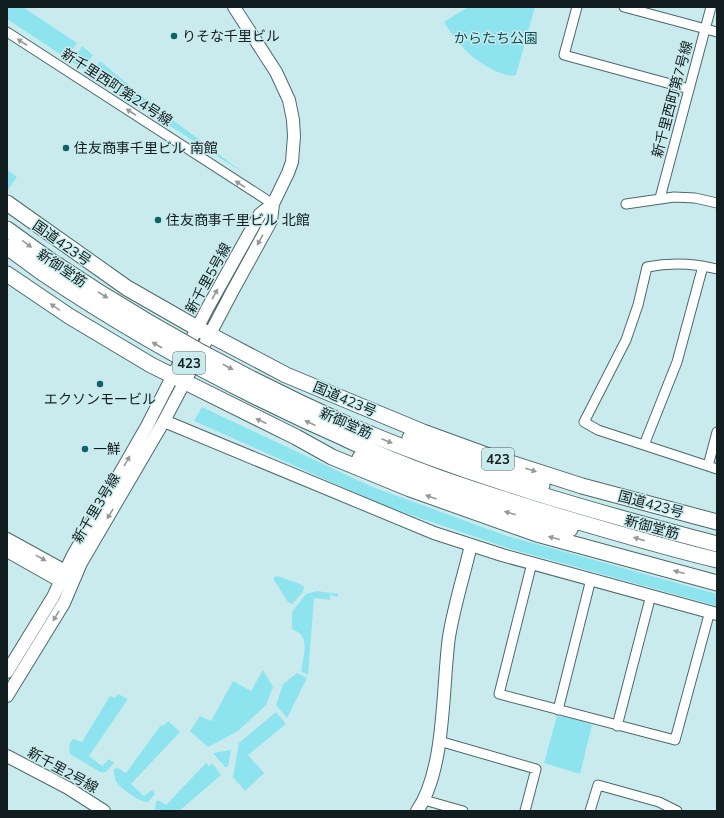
<svg xmlns="http://www.w3.org/2000/svg" width="724" height="818" font-family="Mulish,'Noto Sans JP',sans-serif">
<style>
.green{fill:#8de4ee}
.lines{fill:none;stroke-linecap:round;stroke-linejoin:round}
.minor-casing{stroke:#4b696c;stroke-width:11}
.tertiary-casing{stroke:#4b696c;stroke-width:14}
.trunk-casing{stroke:#4b696c;stroke-width:17}
.minor{stroke:#fff;stroke-width:9}
.tertiary{stroke:#fff;stroke-width:12}
.trunk{stroke:#fff;stroke-width:15}
.trunk-bridge-casing{stroke:#4b696c;stroke-width:17;stroke-linecap:butt}
.trunk-bridge{stroke:#fff;stroke-width:15}
.oneway{fill:#94999a}
.poi-dot{fill:#116169;stroke:#caebee;stroke-width:1.5}
.labels{text-anchor:middle;stroke-width:3;stroke-linejoin:round;paint-order:stroke}
.shield{fill:#caebee;stroke:#485b5c;stroke-width:1}
.shield-label{font-size:13px;font-weight:bold;fill:#111d1e}
.poi-label{font-size:14px;fill:#111d1e;stroke:#caebee;text-anchor:start}
.park-label{font-size:14px;fill:#0e4f55;stroke:#caebee}
.street-label{font-size:14px;fill:#111d1e;stroke:#caebee}
</style>
<rect width="100%" height="100%" fill="#caebee"/>
<path class="green" d="M7,7H23L77,43L66,58L7,19Z
M468,7H535L516,75C510,77 503,74 498,72C473,61 458,45 444,22Z
M82,46L93,55L83,69L72,62Z
M100,61L154,106L150,113L91,74Z
M157,108L245,174L248,176L153,115Z
M7,170L17,177L7,191Z
M266,216L268,217L216,311L212,309Z
M202,407L370,486L507,536L717,594V606L511,549L385,506L194,421Z
M277,576L300,584L304,587L303,592L292,604L288,602L274,580V577Z
M317,591L338,594V597L330,595V600L314,598L308,675L301,671C303,655 312,636 292,629V612L306,594Z
M263,670L273,687L266,705L238,731L208,747L190,731L200,716L211,721L233,681L251,691Z
M297,673L307,678L287,718L276,705L283,684Z
M118,694L128,699L89,756L102,766L109,759L114,763L106,772H100L70,754L69,745L73,739L82,742L110,696L115,698Z
M276,712L286,724L248,755L264,773L245,791L233,777L239,743Z
M557,716L572,718L592,725L580,774L544,763Z
M168,721L180,732L131,784L144,796L152,790L155,794L148,802C140,803 118,787 115,779C114,776 114,772 114,769L118,768L126,773L161,725L163,726Z
M231,750L228,767H225L213,753Z
M206,763L209,766L212,763L221,775L179,811H155L156,801H160L166,805Z"/>
<g class="lines">
<g class="minor-casing">
<path id="minor" d="M577,7L564,55L689,89
M624,7L717,32
M7,32L273,204
M660,198L711,7
M626,204L674,197L695,198L717,203
M717,269C693,263 671,262 647,267L638,305L626,340L584,422L598,430L717,469
M644,445L677,362L703,266
M708,466L717,432
M532,563L499,694L675,740L710,611
M558,710L591,579
M617,726L651,595
M439,741L536,769L525,811
M424,800L463,811
M590,811L598,785L659,802L677,811"/>
</g>
<g class="tertiary-casing">
<path id="tertiary" d="M164,421L434,533L502,555L717,614
M7,539L65,571L70,577
M7,551L60,581H68
M7,672L53,597L72,557L147,426L207,309L260,214L273,204
M7,696L64,603L81,563L164,421L232,292L271,221L273,204L288,173L292,162L294,136L293,120L289,100L276,72L234,7
M7,756L68,788L104,811
M417,811C446,769 442,687 449,637C454,606 464,575 471,545"/>
</g>
<g class="trunk-casing">
<path id="trunk" d="M7,203L127,288L197,328L286,375L423,432L489,456L582,486L717,522
M7,229L47,258
M7,247L41,272
M7,274L69,316L151,365L296,437L332,457L410,489L537,534L717,583
M351,426C471,477 591,511 717,544
M410,438L542,485
M346,439C409,470 478,491 545,512C602,529 659,546 717,560
M360,458L501,510L570,529"/>
</g>
<use href="#minor" class="minor"/>
<use href="#tertiary" class="tertiary"/>
<use href="#trunk" class="trunk"/>
<g class="trunk-bridge-casing">
<path id="trunk-bridge" d="M47,258C143,323 245,379 351,426
M41,272C137,337 239,392 346,439"/>
</g>
<use href="#trunk-bridge" class="trunk-bridge"/>
</g>
<defs><path id="oneway-solid" d="M-6-.8H1V-3.2L6.5 0L1 3.2V.8H-6Z"/></defs>
<g class="oneway">
<use href="#oneway-solid" transform="translate(22 42) rotate(-147)"/>
<use href="#oneway-solid" transform="translate(131 112) rotate(-147)"/>
<use href="#oneway-solid" transform="translate(240 184) rotate(-147)"/>
<use href="#oneway-solid" transform="translate(260 240) rotate(119)"/>
<use href="#oneway-solid" transform="translate(27 244) rotate(36)"/>
<use href="#oneway-solid" transform="translate(215 294) rotate(-61)"/>
<use href="#oneway-solid" transform="translate(103 295) rotate(32)"/>
<use href="#oneway-solid" transform="translate(55 307) rotate(-146)"/>
<use href="#oneway-solid" transform="translate(157 345) rotate(-150)"/>
<use href="#oneway-solid" transform="translate(228 367) rotate(28)"/>
<use href="#oneway-solid" transform="translate(261 421) rotate(-155)"/>
<use href="#oneway-solid" transform="translate(310 423) rotate(-155)"/>
<use href="#oneway-solid" transform="translate(387 441) rotate(23)"/>
<use href="#oneway-solid" transform="translate(127 461) rotate(-60)"/>
<use href="#oneway-solid" transform="translate(531 470) rotate(18)"/>
<use href="#oneway-solid" transform="translate(431 497) rotate(-160)"/>
<use href="#oneway-solid" transform="translate(510 513) rotate(-164)"/>
<use href="#oneway-solid" transform="translate(110 514) rotate(121)"/>
<use href="#oneway-solid" transform="translate(554 538) rotate(-165)"/>
<use href="#oneway-solid" transform="translate(639 539) rotate(-163)"/>
<use href="#oneway-solid" transform="translate(41 558) rotate(29)"/>
<use href="#oneway-solid" transform="translate(679 572) rotate(-165)"/>
<use href="#oneway-solid" transform="translate(56 616) rotate(121)"/>
</g>
<g class="poi-dot">
<circle cx="174" cy="36" r="4"/>
<circle cx="66" cy="148" r="4"/>
<circle cx="158" cy="220" r="4"/>
<circle cx="100" cy="384" r="4"/>
<circle cx="85" cy="449" r="4"/>
</g>
<g class="labels">
<g class="shield">
<rect x="173" y="352" width="32" height="22" rx="3"/>
<rect x="482" y="448" width="32" height="22" rx="3"/>
</g>
<g class="shield-label">
<text x="189" y="368">423</text>
<text x="498" y="464">423</text>
</g>
<g class="poi-label">
<text x="182" y="41">りそな千里ビル</text>
<text x="74" y="153">住友商事千里ビル 南館</text>
<text x="166" y="225">住友商事千里ビル 北館</text>
<text x="100" y="404" text-anchor="middle">エクソンモービル</text>
<text x="93" y="454">一鮮</text>
</g>
<g class="park-label">
<text x="496" y="43">からたち公園</text>
</g>
<g class="street-label">
<text transform="translate(117 87) rotate(33)" y="5">新千里西町第24号線</text>
<text transform="translate(672 99) rotate(-75)" y="5">新千里西町第7号線</text>
<text transform="translate(62 243) rotate(35)" y="5">国道423号</text>
<text transform="translate(62 268) rotate(34)" y="5">新御堂筋</text>
<text transform="translate(208 278) rotate(-61)" y="5">新千里5号線</text>
<text transform="translate(345 399) rotate(23)" y="5">国道423号</text>
<text transform="translate(346 423) rotate(24)" y="5">新御堂筋</text>
<text transform="translate(651 504) rotate(15)" y="5">国道423号</text>
<text transform="translate(96 508) rotate(-59)" y="5">新千里3号線</text>
<text transform="translate(652 527) rotate(15)" y="5">新御堂筋</text>
<text transform="translate(63 770) rotate(29)" y="5">新千里2号線</text>
</g>
</g>
<rect width="724" height="818" fill="none" stroke="#111d1e" stroke-width="16"/>
</svg>
